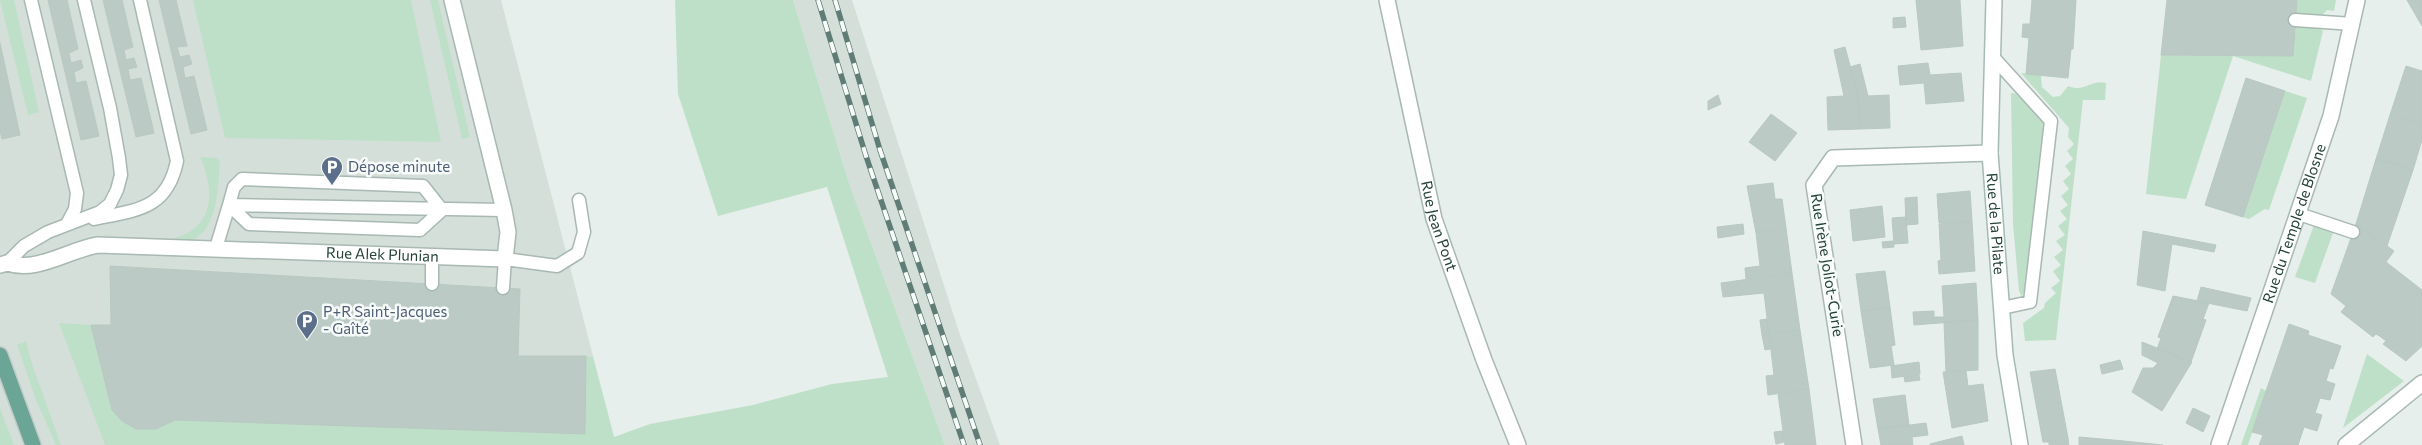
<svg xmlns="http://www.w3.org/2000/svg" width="2422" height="445" font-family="Commissioner,sans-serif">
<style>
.built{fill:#d4dfda}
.green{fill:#bfe0c8}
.building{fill:#bbcac4;stroke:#b8c9c2}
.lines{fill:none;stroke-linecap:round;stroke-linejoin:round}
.lane-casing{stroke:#a8b8b2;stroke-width:15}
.street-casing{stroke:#a8b8b2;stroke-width:18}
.secondary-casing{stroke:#a4bbb3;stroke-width:18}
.primary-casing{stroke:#c2cac8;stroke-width:18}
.lane{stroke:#fff;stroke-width:12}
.street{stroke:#fff;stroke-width:15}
.secondary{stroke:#fff;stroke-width:15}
.primary{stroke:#6aa596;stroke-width:15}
.rail-casing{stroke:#5f7d75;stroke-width:5.5}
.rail{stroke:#f7fbf9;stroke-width:4;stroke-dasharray:11;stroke-linecap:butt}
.labels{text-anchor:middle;stroke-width:5;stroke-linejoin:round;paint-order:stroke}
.service-label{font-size:15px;fill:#4e5e75;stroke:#f7fbf9;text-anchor:start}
.street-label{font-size:15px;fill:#24423a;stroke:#f7fbf9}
</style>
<rect width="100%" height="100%" fill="#e6efeb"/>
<path class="built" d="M0,0H501L616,445H0Z
M793,0H852L959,332L1000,445H945L848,180Z"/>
<path class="green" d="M0,0H14L39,112L28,115Z
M193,0H411L441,142L225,138Z
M430,0H438L470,137L462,139Z
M675,0H793L848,180L945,445H105L59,323L91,325L112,410L122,421L136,429H156L175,420L585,434L586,356L593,357L614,437L650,424L753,405L832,384L888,377L827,187L718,216L678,94Z
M2297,0H2336L2334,11L2327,10L2322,15L2296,14Z
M2295,25L2318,27L2323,31L2311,81L2233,56L2186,199L2146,194L2161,55L2292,56Z
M2021,73L2041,75L2042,87L2053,97L2060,96L2068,86C2085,93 2091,79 2106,83L2105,100H2083L2056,340L2025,341L2023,323L2044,308L2045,303L2056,293L2051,288L2060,281L2053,271L2061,265L2054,257L2063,250L2056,241L2065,235L2058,226L2067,219L2060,211L2068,205L2061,196L2069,189L2063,181L2071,174L2065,166L2073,159L2067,151L2074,144L2068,137L2069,128Z
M2285,91L2307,98L2269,210L2265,209L2249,219L2243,217Z
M2011,93L2019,94L2044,122L2027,273L2024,292L2022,297L2019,291L2013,224Z
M200,157L218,158L220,164C218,189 218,235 186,242C180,243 172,241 166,241C175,238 185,235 192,230C217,212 210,180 200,157Z
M2314,225L2333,233L2315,283L2295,277Z
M26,341L31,361L61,445H56L36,400L17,345Z
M2367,354L2404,381L2343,428Z
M2261,388L2266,391L2248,445H2241Z
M0,408L14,445H0Z"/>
<path class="building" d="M48,0H67L78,49L69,53L71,63L81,60L83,68L74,72L76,83L86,81L99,136L81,140Z
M103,0H122L133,47L124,50L126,60L134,58L137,67L128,69L130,80L141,78L154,133L136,137Z
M159,0H176L187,46L177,47L180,57L189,55L192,64L183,67L185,78L194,76L207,130L191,134Z
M1916,0H1960L1963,46L1921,50Z
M2032,0H2076L2073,49H2071L2068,78L2026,74L2029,38L2022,37L2023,24H2030Z
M2167,0H2297L2293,56L2161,55Z
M2407,0H2422V26Z
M1905,17L1906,27L1893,28V18Z
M0,43L20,135L2,139L0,131Z
M1845,47L1858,95L1860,129L1828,130L1827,97L1844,96L1834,50Z
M1928,63L1930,75L1961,73L1964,101L1926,104L1924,83L1900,85L1898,66Z
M1860,64L1868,96L1889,95L1890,128L1860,129L1858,95L1850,67Z
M2406,66L2422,71V124L2390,115Z
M2246,78L2285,91L2243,217L2205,205Z
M1718,95L1721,104L1708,110V101Z
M1771,114L1797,133L1775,161L1749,142Z
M2390,115L2422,124V140L2413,170L2376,159Z
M2376,159L2413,170L2387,246L2356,224Z
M1773,183L1775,199H1782L1786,228L1756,233L1747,186Z
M1970,191L1972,221L1939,223L1937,194Z
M1917,197L1918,224L1906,225L1905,198Z
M1882,206L1885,237L1853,241L1850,210Z
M1906,217L1908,243L1894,244L1892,218Z
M1972,221L1975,271L1939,274L1938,261L1941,260L1939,224Z
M1743,224L1744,234L1718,238L1717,227Z
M2356,224L2394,251L2386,262L2422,290V346L2406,361L2383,344L2386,341L2381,337L2376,334L2373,337L2341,312L2346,306L2331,294Z
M1786,228L1792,273L1746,279L1745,268L1760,266L1756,233Z
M2143,231L2216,245L2214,252L2172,244L2165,291L2137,285Z
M1893,241L1894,247L1883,248L1882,242Z
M110,266L520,289L518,356H586L585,434L175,420L156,429H136L122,421L112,410L91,325H111Z
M1885,271L1890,307L1861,311L1856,274Z
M1792,273L1800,330L1769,334L1764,293L1723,297L1721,283Z
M1976,283L1978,320L1914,325L1913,312L1934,311V317H1944L1942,286Z
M2201,287L2251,298L2247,311L2197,301Z
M2173,296L2209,303L2203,319L2206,320L2191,362L2157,349L2161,338L2158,337Z
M1890,307L1895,345L1891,346L1894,365L1870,368L1861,311Z
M1767,319L1769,334L1762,335L1760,320Z
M1978,320V370L1946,372L1944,322Z
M2289,324L2309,331L2308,335L2341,346L2333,369L2330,368L2326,381L2335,384L2330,400L2320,398L2315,413L2322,415L2317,431L2304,427L2298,445H2259L2263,435L2252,432Z
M1800,330L1809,389L1768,395L1766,376L1774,375L1769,334Z
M1769,334L1770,349L1765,350L1762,335Z
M2142,342L2192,362L2162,411L2132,392L2143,368H2153L2158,363L2142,355Z
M2120,360L2123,369L2102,374L2100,365Z
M1919,362L1920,374L1892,378L1891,366Z
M2055,369L2068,438L2069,445H2049V442H2043L2030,372Z
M1966,371L1968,386L1983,384L1988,421L1952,428L1943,372Z
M1919,375L1920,380L1905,382L1904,377Z
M1809,389L1816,445H1785L1778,394Z
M1905,395L1909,425L1878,429L1873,399Z
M2193,408L2210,416L2203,432L2186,423Z
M1926,423L1928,435L1912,437L1913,445H1881L1878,429Z
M1783,431L1784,442L1776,444L1774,432Z
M1962,436L1964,445H1930V444Z
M2079,437L2124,441V445H2079Z
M2124,441L2163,445H2124Z"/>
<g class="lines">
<g class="lane-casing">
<path id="lane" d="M31,0L77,193L75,209L67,224
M2295,20L2353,24
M1993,57L2051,121L2030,302L2002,308
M242,179L423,186L442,210L420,230L249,224L229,205L234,187Z
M2299,214L2353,232
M94,219C136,210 167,210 177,161L140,0
M216,248L229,205L504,210
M7,263L24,246L48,232L100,212L110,204L117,190L121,175L119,158L110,108L84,0
M432,284V257
M503,288L505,259L557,266L578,253L584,232L579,200"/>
</g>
<g class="street-casing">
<g id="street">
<path id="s1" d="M1387,0L1434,219L1484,360L1518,445"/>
<path id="s2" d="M0,265L7,263C37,273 68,250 98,245L505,259L508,232L504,210L452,0"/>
<path d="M1854,445L1814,185L1833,158L1990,153"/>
<path id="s3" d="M2219,445L2331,116L2357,0"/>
<path d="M2346,445L2422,383"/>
</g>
</g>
<g class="secondary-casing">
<g id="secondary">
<path id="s4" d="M1994,0L1990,153L2005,355L2020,445"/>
</g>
</g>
<g class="primary-casing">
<path id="primary" d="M0,355L33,445"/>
</g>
<use href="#lane" class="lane"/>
<use href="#street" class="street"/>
<use href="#secondary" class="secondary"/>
<use href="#primary" class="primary"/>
<g class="rail-casing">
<path id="rail" d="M818,0L866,156L964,445
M835,0L880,150L980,445"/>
</g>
<use href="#rail" class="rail"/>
</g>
<defs>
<g id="parking-pin" transform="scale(1.125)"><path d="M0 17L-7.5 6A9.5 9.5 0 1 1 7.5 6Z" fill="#5c6f8a" stroke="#f7fbf9"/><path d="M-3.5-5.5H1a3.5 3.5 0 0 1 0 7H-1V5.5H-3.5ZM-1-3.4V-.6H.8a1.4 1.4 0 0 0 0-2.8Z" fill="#fff"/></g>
</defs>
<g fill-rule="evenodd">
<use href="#parking-pin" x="332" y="167"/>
<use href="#parking-pin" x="307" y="321"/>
</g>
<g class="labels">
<g class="service-label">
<text x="348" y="172">Dépose minute</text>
<text x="323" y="317">P+R Saint-Jacques<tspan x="323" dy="17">- Gaîté</tspan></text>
</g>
<g class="street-label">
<text dy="5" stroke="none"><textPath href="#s4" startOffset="224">Rue de la Pilate</textPath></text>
<text dy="5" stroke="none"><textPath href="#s3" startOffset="234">Rue du Temple de Blosne</textPath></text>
<text dy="5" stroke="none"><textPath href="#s1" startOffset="232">Rue Jean Pont</textPath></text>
<text dy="5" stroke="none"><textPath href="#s2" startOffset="386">Rue Alek Plunian</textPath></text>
<text transform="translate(1827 265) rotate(81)" y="5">Rue Irène Joliot-Curie</text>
</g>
</g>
</svg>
